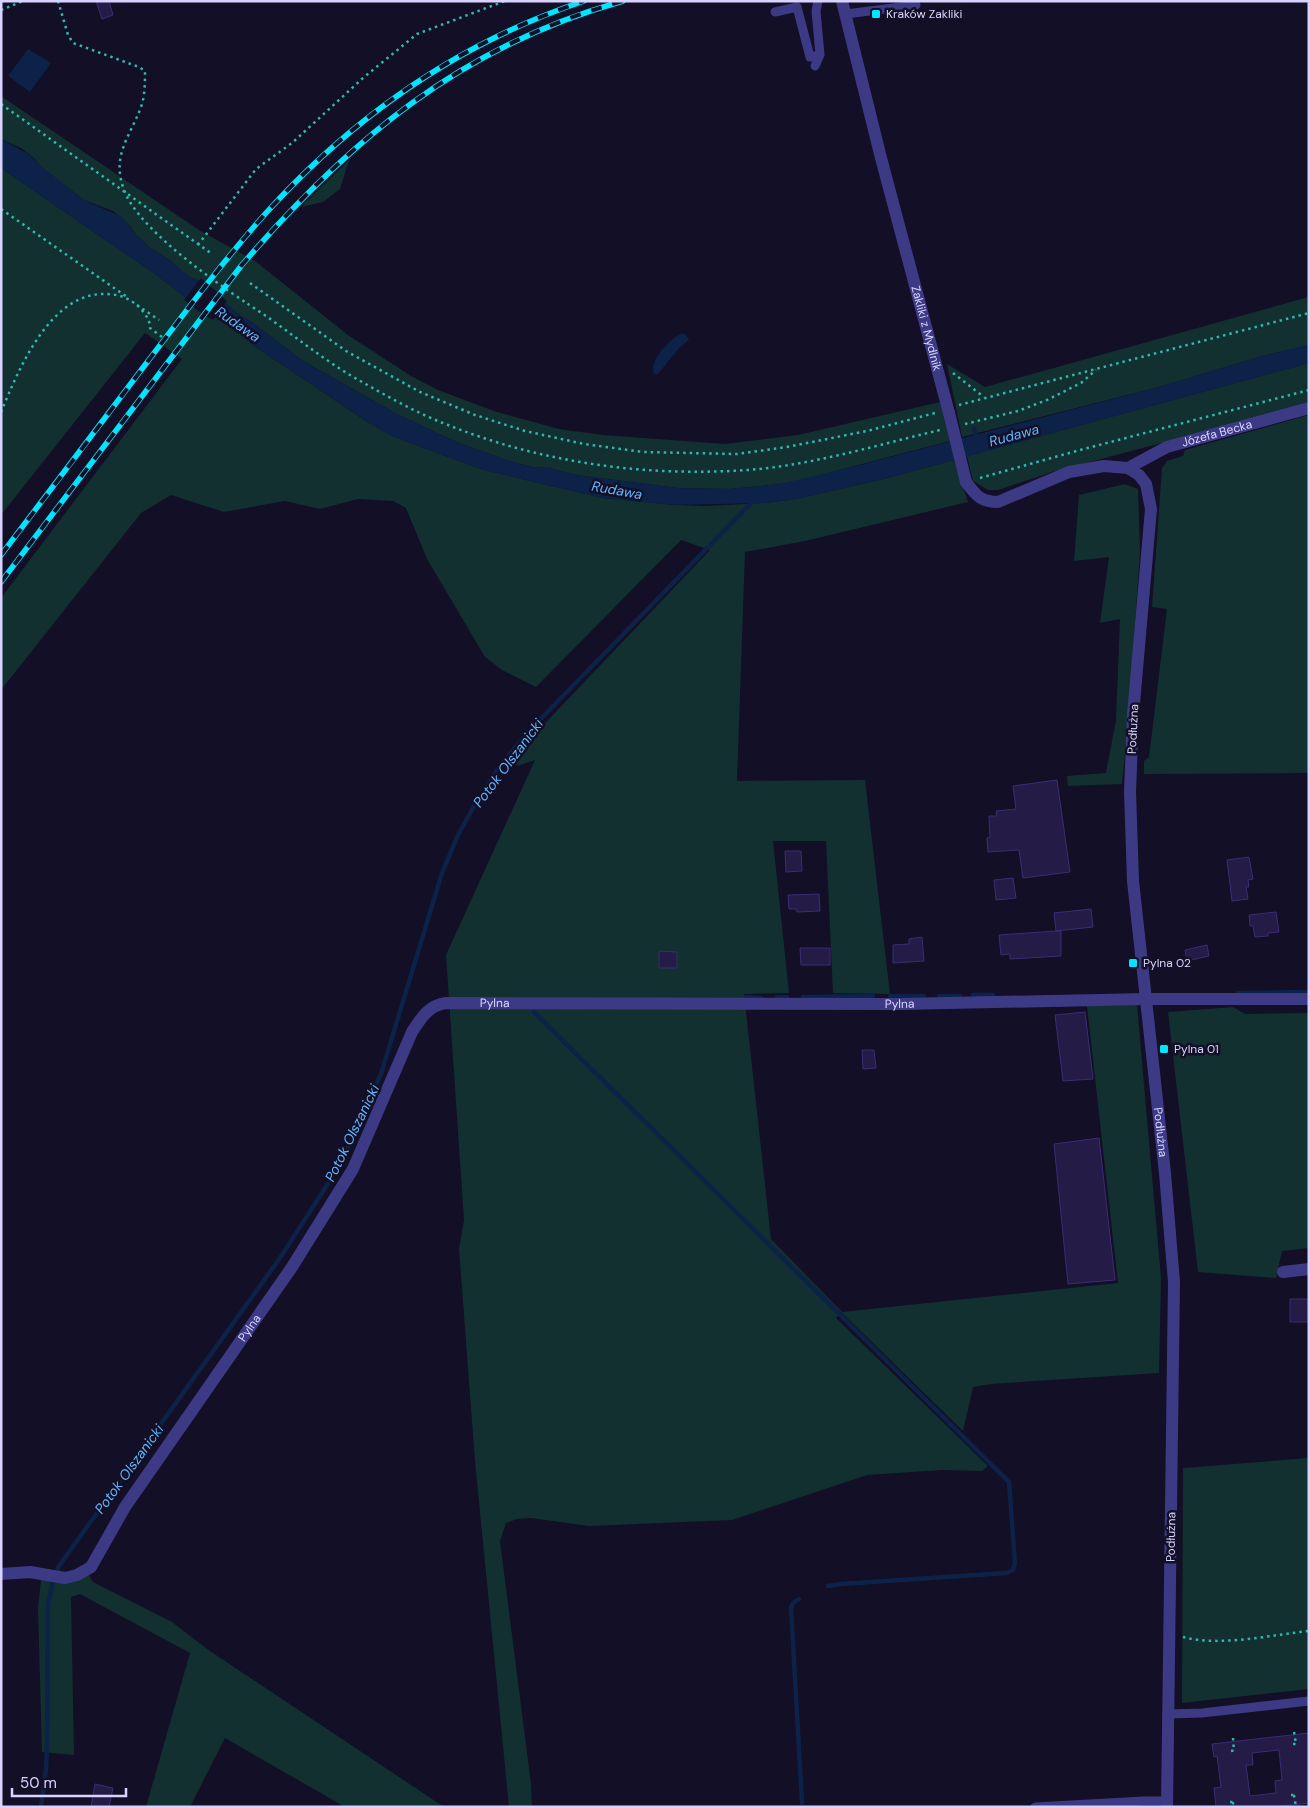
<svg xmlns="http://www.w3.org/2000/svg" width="1310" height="1808" font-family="'DM Sans',sans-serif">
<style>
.green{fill:#12302f}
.water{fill:#0c2248}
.pier{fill:#130f26}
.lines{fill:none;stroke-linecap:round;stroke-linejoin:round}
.stream{stroke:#0c2248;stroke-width:4.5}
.building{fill:#241b47;stroke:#3b2d73;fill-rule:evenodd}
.path{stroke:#2fb8b0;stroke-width:2.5;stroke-dasharray:2.5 4;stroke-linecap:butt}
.service{stroke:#3d3a85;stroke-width:9}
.minor{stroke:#3d3a85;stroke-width:12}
.tertiary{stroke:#3d3a85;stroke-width:12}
.rail-casing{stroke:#00e5ff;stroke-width:5.5}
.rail{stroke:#130f26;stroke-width:4;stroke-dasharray:11;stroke-linecap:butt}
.tertiary-bridge{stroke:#3d3a85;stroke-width:12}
.poi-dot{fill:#00e5ff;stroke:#130f26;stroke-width:2}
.labels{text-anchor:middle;stroke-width:5;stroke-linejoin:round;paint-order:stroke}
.poi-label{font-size:12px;fill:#d9d4ff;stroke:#130f26;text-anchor:start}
.street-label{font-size:12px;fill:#d9d4ff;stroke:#130f26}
.water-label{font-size:14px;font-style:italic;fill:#62b6ff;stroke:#130f26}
</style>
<rect width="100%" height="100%" fill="#130f26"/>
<path class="green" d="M1,96L199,230L255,261L348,335L411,376L438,390L494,411L559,429L603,435L725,444L798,435L940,402L950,441L801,480L781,484L730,489L678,488L576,475L549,468L532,467L509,461L454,441L397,414L303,361L253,323L237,313L200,281L189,277L168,259L149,247L136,235L130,226L113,211L84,200L41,167L34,158L21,148L1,139Z
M349,160L340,189L323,202L301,207Z
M1,168L158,276L203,311L234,329L253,345L366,421L394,437L484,470L603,498L675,505L704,506L764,503L796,499L884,479L954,460L968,502L805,541L745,552L737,781L865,780L890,994L833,993L826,841H773L789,993L744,994L771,1239L842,1312L1118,1283L1087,1006L1137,1005L1161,1278L1159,1373L991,1384L973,1387L963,1431L841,1312L836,1318L988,1466L982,1471L942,1470L867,1475L732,1520L589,1526L531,1518L517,1519L506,1523L500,1541L531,1784L532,1807H509L475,1461L459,1249L464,1220L446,955L535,760L517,766L512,758L710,550L681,540L536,687L502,670L485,657L427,559L406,508L393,501L358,499L320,509L285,501L224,512L171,495L141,513L1,690V598L182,359L145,333L1,515Z
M1309,297V345L1262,356L1159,387L962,437L947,364L985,387Z
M1309,363V404L1052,472L998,490H988L973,481L967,456Z
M1309,415V773L1144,774V761L1149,757L1167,609L1152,607L1162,468L1167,461L1183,456L1185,450Z
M1125,484L1138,489L1140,552L1129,711L1122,784L1068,786L1067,776L1106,773L1116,720L1120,619L1100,623L1109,557L1074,561L1079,495Z
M1233,1007L1245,1014L1309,1013V1248L1282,1251L1276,1278L1198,1272L1168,1012Z
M1309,1458V1689L1182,1703L1183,1468Z
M89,1575L93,1582L172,1622L207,1649L444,1807H345L225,1738L190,1807H146L190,1653L80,1594L71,1597L74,1755L42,1752L38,1608L41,1580Z"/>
<path class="water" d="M28,49L51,63L30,92L8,76Z
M1,139L30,155L42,167L84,200L122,217L136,235L149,247L168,259L189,277L200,281L237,313L253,323L303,361L322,372L397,414L454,441L509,461L532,467L549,468L576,475L678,488L730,489L781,484L860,465L1159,387L1262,356L1309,345V363L884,479L796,499L764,503L675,505L603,498L484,470L394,437L377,428L253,345L234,329L203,311L158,276L1,168Z
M682,333L686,335L689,340L679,348L658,374H654C649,359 670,339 682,333Z"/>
<path class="pier" d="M201,278L227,301L213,320L201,313L184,300Z"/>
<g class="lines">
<path class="stream" d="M974,428L976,439
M1238,993L1309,992
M973,995H993
M890,996H924
M939,996H960
M746,997L761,998
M777,997H787
M803,997L873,996
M534,1012L1009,1482L1015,1563L1013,1570L1006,1573L841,1584L828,1586
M799,1599L793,1603L791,1607L802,1803
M41,1807L46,1769L47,1748L48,1605L53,1580L59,1566L280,1258L340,1165L381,1074L442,873L458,835L478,799L500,766L527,733L753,501"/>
</g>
<path class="building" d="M96,1H109L113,15L102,19Z
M1057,780L1070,872L1023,878L1019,850L988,852L987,838L990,837L989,816H997L996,811L1016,809L1013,786Z
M785,851H801L802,871L786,872Z
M1249,857L1253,879L1248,880L1249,887H1246L1248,899L1232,901L1227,860Z
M1013,878L1016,898L996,900L994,880Z
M819,894L820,911L797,912L796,909H789L788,895Z
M1091,909L1093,927L1056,931H1061V956L1010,959V954L1001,955L999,935L1056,931L1054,913Z
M1276,912L1279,932L1268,933V936L1255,937L1253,926H1250L1249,915Z
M922,937L924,961L893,963V945L909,944V939Z
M1207,945L1209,956L1187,961L1185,950Z
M800,948H830V965H801Z
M659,951L677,952V968H659Z
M1085,1012L1093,1079L1063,1081L1055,1015Z
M862,1050H874L876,1068L863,1069Z
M1099,1138L1115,1280L1068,1284L1054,1144Z
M1290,1299H1309V1322H1290Z
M1309,1733V1803L1273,1807H1216L1214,1788L1221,1787L1217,1756L1214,1757L1212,1744ZM1279,1750L1282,1780L1275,1781L1276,1793L1250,1796L1246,1765H1253L1252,1753Z
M95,1784L113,1788L109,1807H91Z"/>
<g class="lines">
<path class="path" d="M58,1L68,35L73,43L139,67L145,71C145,83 145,96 141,107C130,137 111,155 124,190C140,233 228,291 266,316C296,337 324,360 355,378C385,395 416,413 448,425C543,463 645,477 748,470C813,465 877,445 940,430
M1,10L23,1
M1,104L212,254
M1,209L127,297
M198,245L256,169L292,143L363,78L417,34L505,1
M250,283L346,351L420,392L475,415L525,431L584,444L643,452L737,454L787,447L867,431L935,413
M137,305L159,320
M953,373L984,397
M959,405L1309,313
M1,412C19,369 50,292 106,294C114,294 124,296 131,301C139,305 151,319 150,328L162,337
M965,424L1018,411L1047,400L1081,383L1096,370
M980,478L1080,450L1309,390
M1183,1637C1221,1647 1270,1635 1309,1631
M1294,1732L1296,1744
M1233,1738L1234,1751
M1293,1744H1299
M1231,1751L1237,1750
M1291,1795H1297
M1294,1795L1296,1807
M1230,1802H1236
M1233,1802V1807"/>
<path class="service" d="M775,12L797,7L810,57L820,55
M846,14L916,5
M815,66L820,55L816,11L818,1
M1167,1714L1202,1713L1309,1701
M1035,1807L1144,1801H1167"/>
<g class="minor">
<path id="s1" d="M1128,468L1167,447L1309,408"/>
<path d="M1283,1272L1309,1269"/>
<path id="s2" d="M1,1574L30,1572L65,1578L77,1575L91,1567L125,1507L292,1267L353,1169L412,1032C421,1018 429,1005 446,1003L900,1004L1147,999H1309"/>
</g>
<g class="tertiary">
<path id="s3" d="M842,1L881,158L949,413"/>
<path id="s4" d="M966,482C976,495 980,502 998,502L1069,472L1104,466L1128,468L1139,475L1146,484L1151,509L1133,715L1130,792L1133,881L1165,1173L1174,1282L1167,1807"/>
</g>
<g class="rail-casing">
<path id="rail" d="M1,555C50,491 99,426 148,361C186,311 224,260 266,213C355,115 458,43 584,1
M1,582L241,266C348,141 461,46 623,1"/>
</g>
<use href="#rail" class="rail"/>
<path class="tertiary-bridge" d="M949,413L966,482"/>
</g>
<g class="poi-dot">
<rect x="871" y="9" width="10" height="10" rx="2.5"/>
<rect x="1128" y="958" width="10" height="10" rx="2.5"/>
<rect x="1159" y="1044" width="10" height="10" rx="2.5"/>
</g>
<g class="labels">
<g class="poi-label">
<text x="886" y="18">Kraków Zakliki</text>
<text x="1143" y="967">Pylna 02</text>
<text x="1174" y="1053">Pylna 01</text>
</g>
<g class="street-label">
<text dy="4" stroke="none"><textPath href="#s3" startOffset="338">Zakliki z Mydlnik</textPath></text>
<text dy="4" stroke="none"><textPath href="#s1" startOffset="96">Józefa Becka</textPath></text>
<text transform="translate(1133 729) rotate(-87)" y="4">Podłużna</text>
<text dy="4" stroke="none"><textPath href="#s2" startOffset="814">Pylna</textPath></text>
<text dy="4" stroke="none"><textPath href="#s2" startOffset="1219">Pylna</textPath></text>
<text dy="4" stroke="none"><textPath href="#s4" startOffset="852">Podłużna</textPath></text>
<text dy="4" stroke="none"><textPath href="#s2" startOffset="380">Pylna</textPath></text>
<text transform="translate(1171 1537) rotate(-89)" y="4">Podłużna</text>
</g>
<g class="water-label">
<text transform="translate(238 324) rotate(35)" y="5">Rudawa</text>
<text transform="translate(1014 435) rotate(-15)" y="5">Rudawa</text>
<text transform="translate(617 490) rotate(10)" y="5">Rudawa</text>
<text transform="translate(508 763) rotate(-53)" y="5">Potok Olszanicki</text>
<text transform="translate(352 1133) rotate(-64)" y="5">Potok Olszanicki</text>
<text transform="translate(129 1469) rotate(-54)" y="5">Potok Olszanicki</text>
</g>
</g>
<rect width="1310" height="1808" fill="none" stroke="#d9d4ff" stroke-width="5"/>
<path d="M12 1788v8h114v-8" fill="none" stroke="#d9d4ff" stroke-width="2.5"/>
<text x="20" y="1788" font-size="15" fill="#d9d4ff" stroke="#130f26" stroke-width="4" paint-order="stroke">50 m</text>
</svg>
